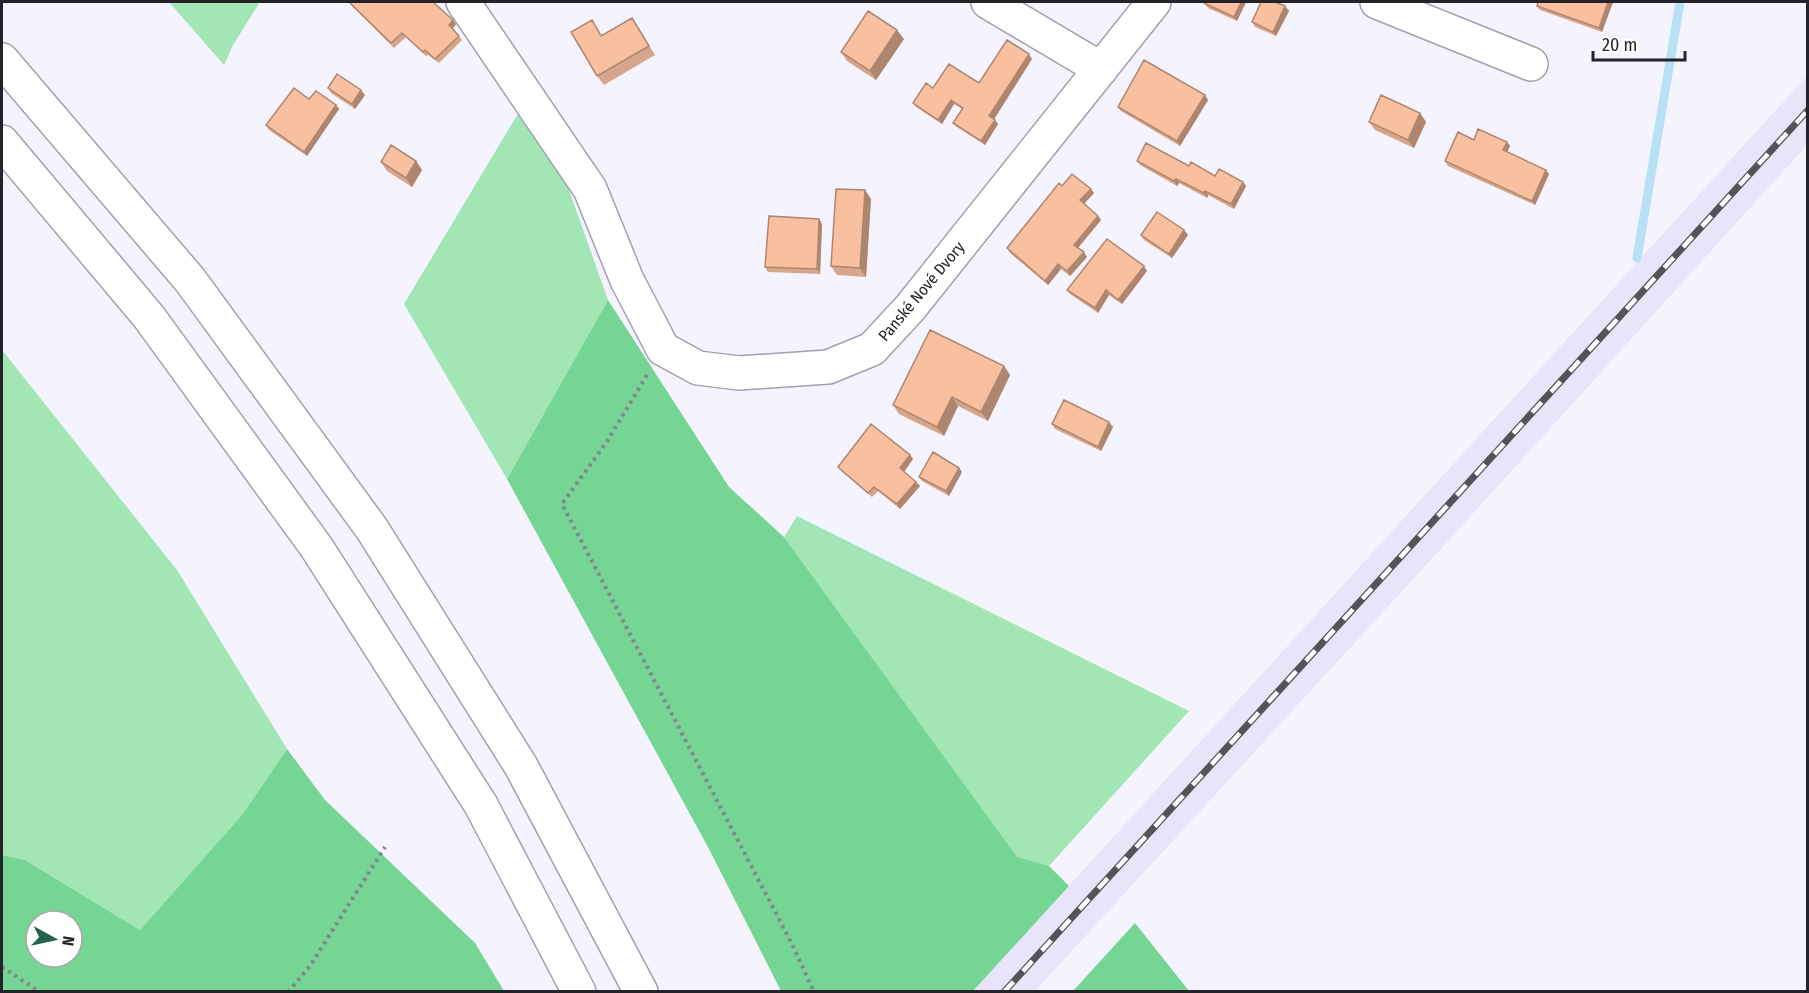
<svg xmlns="http://www.w3.org/2000/svg" width="1809" height="993" font-family="'Fira Sans Condensed',sans-serif">
<style>
.built{fill:#eae4fb}
.green{fill:#a2e6b6}
.forest{fill:#75d595;fill-rule:evenodd}
.lines{fill:none;stroke-linecap:round;stroke-linejoin:round}
.stream{stroke:#b8e1f6;stroke-width:9}
.minor-casing{stroke:#a39fae;stroke-width:36}
.highway-casing{stroke:#a39fae;stroke-width:36}
.path{stroke:#85838b;stroke-width:4;stroke-dasharray:3 4.5;stroke-linecap:butt}
.minor{stroke:#fff;stroke-width:33}
.highway{stroke:#fff;stroke-width:33}
.rail-casing{stroke:#55535a;stroke-width:7}
.rail{stroke:#fff;stroke-width:4.5;stroke-dasharray:14;stroke-linecap:butt}
.wall{fill:#d6a58a}
.shaded-wall{fill:#ae8670}
.building{fill:#f9c0a0;stroke:#ae8670;stroke-width:1.5}
.labels{text-anchor:middle;stroke-width:5;stroke-linejoin:round;paint-order:stroke}
.street-label{font-size:16px;fill:#252329;stroke:#fff}
</style>
<rect width="100%" height="100%" fill="#f5f3fd"/>
<path class="built" d="M1807,76V145L1438,552L1035,991H973Z"/>
<path class="green" d="M169,2H260L233,45L224,65Z
M519,112L563,173L608,300L507,479L404,304Z
M2,350L177,570L287,749L242,815L140,930L25,860L2,855Z
M797,516L1189,711L1049,866L1017,858L784,537Z"/>
<path class="forest" d="M608,300L729,487L784,537L1017,857L1049,866L1069,886L973,991H781L709,849L507,479Z
M287,749L325,800L475,943L504,991H2V855L25,860L140,930L242,815ZM36,921H72V957H36Z
M1135,923L1189,991H1073Z"/>
<g class="lines">
<path class="stream" d="M1637,258L1680,2"/>
<g class="minor-casing">
<path id="minor" d="M463,2L590,189L627,280L663,349L698,368L739,373L828,367L872,349L910,308L1154,2
M988,2L1101,69
M1377,2L1531,64"/>
</g>
<g class="highway-casing">
<path id="highway" d="M2,60L190,280L372,529L521,766L641,992
M2,142L149,317L317,548L481,805L579,992"/>
</g>
<path class="path" d="M647,375L608,440L562,504L792,944L814,992
M2,967L40,992
M288,992L310,966L385,847"/>
<use href="#minor" class="minor"/>
<use href="#highway" class="highway"/>
<g class="rail-casing">
<path id="rail" d="M1004,992L1808,110"/>
</g>
<use href="#rail" class="rail"/>
</g>
<path class="wall" d="M349,2L453,20L456,24L453,29L462,40L439,63L428,55L426,56L406,37L394,48L353,7Z
M1205,2H1246L1237,21L1208,8L1204,3Z
M1613,2L1602,32L1540,10L1537,6Z
M1285,6L1289,11L1276,36L1255,27L1252,22Z
M632,18L655,55L604,85L597,76L598,29L602,36Z
M904,39L876,80L847,61L841,52Z
M1032,59L994,119L998,124L985,145L957,127L953,123L962,109L954,104L942,124L916,107L913,103L933,88L979,83Z
M328,88L365,95L355,109L331,93Z
M1205,95L1208,100L1180,146L1121,111L1118,107Z
M309,99L336,105L339,109L307,156L269,130L266,125Z
M1420,113L1426,122L1414,148L1375,130L1369,122Z
M1474,140L1507,142L1510,146L1507,152L1549,174L1535,205L1448,166L1445,161Z
M416,161L422,170L412,187L387,171L381,162Z
M1137,161L1189,166L1215,176L1243,182L1246,186L1234,209L1208,195L1207,198L1179,183L1177,186L1140,165Z
M1062,186L1091,189L1094,193L1084,204L1098,216L1101,220L1078,248L1087,257L1070,276L1061,269L1048,285L1010,253L1007,248Z
M865,190L871,199L866,277L837,275L831,266Z
M819,219L822,224L820,274L768,272L765,267Z
M1184,230L1188,235L1172,258L1144,240L1141,235Z
M1147,271L1122,304L1109,295L1098,313L1070,294L1067,290Z
M1004,366L1010,375L988,421L958,406L944,436L899,414L893,405Z
M1052,424L1113,427L1101,451L1055,429Z
M910,455L913,459L904,472L920,486L900,509L878,491L872,497L841,471L838,467Z
M959,468L962,472L949,496L922,481L919,477Z"/>
<path class="shaded-wall" d="M1241,2H1246L1237,21L1234,17Z
M1608,2H1613L1602,32L1599,28Z
M1285,6L1289,11L1276,36L1273,32Z
M453,20L456,24L452,29L449,25Z
M897,30L904,39L876,80L870,71Z
M1029,54L1032,59L993,121L989,116Z
M361,90L365,95L355,109L352,104Z
M1205,95L1208,100L1180,146L1177,141Z
M951,100L954,104L942,124L938,120Z
M336,105L339,109L307,156L304,152Z
M1420,113L1426,122L1414,148L1408,140Z
M995,120L998,124L985,145L981,141Z
M1507,142L1510,146L1506,155L1503,150Z
M416,161L422,170L412,187L406,178Z
M1546,170L1549,174L1535,205L1532,201Z
M1176,179L1179,183L1177,186L1174,181Z
M1243,182L1246,186L1234,209L1231,204Z
M1091,189L1094,193L1083,205L1080,200Z
M865,190L871,199L866,277L860,268Z
M1205,191L1208,195L1207,198L1204,193Z
M1098,216L1101,220L1077,249L1074,245Z
M819,219L822,224L820,274L817,269Z
M1184,230L1188,235L1172,258L1169,254Z
M1084,252L1087,257L1070,276L1067,271Z
M1058,264L1061,269L1048,285L1045,281Z
M1144,266L1147,271L1122,304L1118,300Z
M1106,290L1109,295L1098,313L1095,308Z
M1004,366L1010,375L988,421L981,412Z
M952,397L958,406L944,436L937,427Z
M1109,422L1113,427L1101,451L1098,447Z
M910,455L913,459L903,473L900,468Z
M959,468L962,472L949,496L946,491Z
M916,482L920,486L900,509L897,504Z"/>
<path class="building" d="M349,2H433L453,20L449,25L459,36L435,59L425,50L423,52L402,33L391,43Z
M1205,2H1241L1234,17L1204,3Z
M1261,2H1275L1285,6L1273,32L1252,22Z
M1538,2H1608L1599,28L1537,6Z
M868,11L897,30L870,71L841,52Z
M632,18L649,46L597,76L571,32L592,20L601,36Z
M1007,40L1029,54L989,116L995,120L981,141L953,123L963,108L951,100L938,120L913,103L926,83L933,88L949,64L979,83Z
M1144,60L1205,95L1177,141L1118,107Z
M337,74L361,90L352,104L328,88Z
M294,88L309,99L316,91L336,105L304,152L266,125Z
M1381,95L1420,113L1408,140L1369,122Z
M1478,129L1507,142L1503,150L1546,170L1532,201L1445,161L1458,132L1474,140Z
M1146,143L1189,166L1191,162L1215,176L1219,169L1243,182L1231,204L1205,191L1204,193L1176,179L1174,181L1137,161Z
M391,145L416,161L406,178L381,162Z
M1072,174L1091,189L1080,200L1098,216L1074,245L1084,252L1067,271L1058,264L1045,281L1007,248L1059,183L1062,186Z
M836,189L865,190L860,268L831,266Z
M1157,212L1184,230L1169,254L1141,235Z
M769,216L819,219L817,269L765,267Z
M1107,239L1144,266L1118,300L1106,290L1095,308L1067,290Z
M930,330L1004,366L981,412L952,397L937,427L893,405Z
M1064,400L1109,422L1098,447L1052,424Z
M871,424L910,455L900,468L916,482L897,504L874,487L868,493L838,467Z
M933,452L959,468L946,491L919,477Z"/>
<g class="labels">
<g class="street-label">
<text transform="translate(921 291) rotate(-50)" y="6">Panské Nové Dvory</text>
</g>
</g>
<rect width="1809" height="993" fill="none" stroke="#252329" stroke-width="6"/>
<g transform="translate(54 939) rotate(98)"><circle r="28" fill="#ffffff" stroke="#a8a7a9" stroke-width="1.5"/>
<path d="M0-4.5L10 22L0 15L-10 22Z" fill="#236250"/>
<text y="-9" font-size="16" font-weight="bold" text-anchor="middle" fill="#252329">N</text>
</g>
<path d="M1593 51v9h92v-9" fill="none" stroke="#252329" stroke-width="3"/>
<text x="1602" y="51" font-size="18" fill="#252329" stroke="#ffffff" stroke-width="4.5" paint-order="stroke">20 m</text>
</svg>
